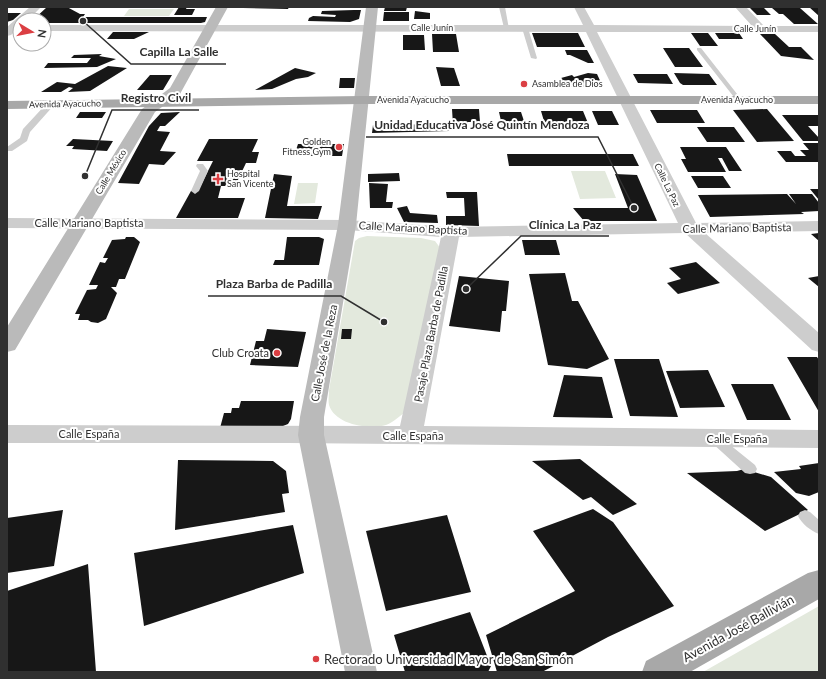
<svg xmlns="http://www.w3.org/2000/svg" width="826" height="679" font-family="Lato,sans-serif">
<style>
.green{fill:#e3e9dd}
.building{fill:#171717}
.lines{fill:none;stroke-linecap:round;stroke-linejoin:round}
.lane{fill:#cdcdcd;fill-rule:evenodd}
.street{fill:#cdcdcd;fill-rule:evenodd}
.secondary{fill:#bababa;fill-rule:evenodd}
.primary{fill:#a8a8a8;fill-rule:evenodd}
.poi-dot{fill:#db3f43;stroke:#fff;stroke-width:1.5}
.labels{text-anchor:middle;stroke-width:4;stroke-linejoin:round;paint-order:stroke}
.far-street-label{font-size:9px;fill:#303030;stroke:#fff}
.far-poi-label{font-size:9px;fill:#303030;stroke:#fff;text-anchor:start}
.street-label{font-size:11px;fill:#303030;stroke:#fff}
.poi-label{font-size:11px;fill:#303030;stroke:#fff;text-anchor:end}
.near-street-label{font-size:13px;fill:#303030;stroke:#fff}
.near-poi-label{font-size:13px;fill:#303030;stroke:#fff;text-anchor:start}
.leader{fill:none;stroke:#303030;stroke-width:1.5}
.callout-dot{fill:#303030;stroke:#fff;stroke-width:1.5}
.callout-label{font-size:12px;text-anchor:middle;font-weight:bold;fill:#303030;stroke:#fff;stroke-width:4;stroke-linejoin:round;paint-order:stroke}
</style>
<rect width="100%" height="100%" fill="#fff"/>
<path class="green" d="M129,9H174L169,16H124Z
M571,171H605L616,198L580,199Z
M298,183H318L315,203L294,204Z
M367,236L421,238L435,241L441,249L409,409C402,414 394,422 386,425C370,430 335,425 329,405C328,401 329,394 329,390L355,241L359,238Z
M819,606V672H703Z"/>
<path class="building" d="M47,7H67L80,14H85L83,17H207L205,22L201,23H44V20H33Z
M179,7H187L186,9H195L192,15H174Z
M243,7H289L288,9L243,8Z
M385,7H407L406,11H384Z
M809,7H819V16Z
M750,8H764L771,15H757Z
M772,8H800L818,24H794L783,14H779Z
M354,10H361L359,19L350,22L308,21L309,18L313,16L335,17L336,15L321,14L322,11Z
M415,11L430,13V19H414Z
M384,12H409V21H383Z
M7,13H21L13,20L7,22Z
M113,32H149L134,39H107Z
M532,33H578L585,47H537Z
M691,33H708L718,46H700Z
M715,33H739L743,39H719Z
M432,34H456L459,52H433Z
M760,34H775L789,47H801L814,60L781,56Z
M403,35H424L425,50H403Z
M663,48H689L703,67H675Z
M565,50H587L594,63H588L570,55H567Z
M102,54L99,56L116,59L97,67L44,68L48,63H87L91,58H71L74,55Z
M108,66L127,68L90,91L68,92L73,88L69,87L61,92H41L57,82L75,84Z
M436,67L454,68L460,86H441Z
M295,68L316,73L308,77L296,79L272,89L255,90Z
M588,73L597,74L603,87H565L561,78L572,75L574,77Z
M674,73L709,74L717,85H683L680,83Z
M633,74H667L673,84L638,83Z
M150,75H172L163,90H137Z
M340,78H355L354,88H339Z
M452,109H479L480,122H468V125H453Z
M767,109L794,141L757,142L733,110Z
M650,110H697L705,123H657Z
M541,111H583L590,128H546Z
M592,111H612L619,125H598Z
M80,112H106L102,118H76Z
M180,112L165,126H160L157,131L170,132L160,151L176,152L164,165L149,164L139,184L118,183L149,126L161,113Z
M499,112H521L527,130H503Z
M782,115H819V126H808L819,138V141H803Z
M448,124L449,131L372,133L373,125Z
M697,127H734L745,142H707Z
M73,139L113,141L107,151L72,149L74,146H66Z
M209,139H258L252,152H259L256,163H246L235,186H221L218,198H245L238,218H176L191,191H198L213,161H197Z
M803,143H819V162H786L777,151H791L795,156H806L800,150H809Z
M298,144H344L342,156H294Z
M680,147H726L742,171H729L722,158H718L726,172H688L681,159H686Z
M507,154H633L639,166H509Z
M399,173L400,181L368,182V174Z
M274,174L292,176L287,206H322L318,219L265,218Z
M615,174L637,175L657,221H584L573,208H628Z
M691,176H723L731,188H698Z
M369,183L388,184L386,202H393L392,208H370Z
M810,189H819V200Z
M446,192H477L479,226L446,225V216H465L464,198H447Z
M787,194L796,204L789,194H812L819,203V211L801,212L804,214L710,217L698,195Z
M407,206L410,213L437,215L438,223L404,222L397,208Z
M819,233V241L811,234Z
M126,237H134L140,242L125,279H119L116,287H111L117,293L106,319L98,323L91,322L88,320H78L80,314H75L87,290L96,289L98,285H89L100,262L105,263L108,258H103L112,240L125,239Z
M287,237H319L324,239L319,265H273L275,260H284Z
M522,240H556L560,255H525Z
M696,262L720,283L678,294L667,283L681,279L669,268Z
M565,273L572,301H578L609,359L587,369L548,365L529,274Z
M459,276L509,281L506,311H502L500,332L449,326Z
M819,276V287L808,278Z
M267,329L306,332L298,367L250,365L256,341H264Z
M342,329H352L351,339H341Z
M787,357H817L819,360V412Z
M614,359H659L678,417L630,416Z
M708,370L725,407L680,408L666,371Z
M564,375L602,377L613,418L553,417Z
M731,384H773L791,420H747Z
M241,401H294L291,419L288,424L283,426L220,428L224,413H231L232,408H239Z
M580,459L637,504L613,515L591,497L583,500L532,461Z
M178,460L273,461L286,471L289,493L282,494L285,512L175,530Z
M819,463V492L809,496L796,493L774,472L801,469L799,466Z
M744,469L771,477L808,510L765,531L687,473L737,471Z
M593,509L613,522L674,606L608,637L542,672H497L486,635L575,591L533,531Z
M63,510L54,566L7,573V518Z
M447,515L471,592L386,611L366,531Z
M293,525L304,573L144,626L134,553Z
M88,564L96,672H7V591Z
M470,612L491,666L488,672H405L394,635Z"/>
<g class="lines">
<path class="lane" d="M499,7H505L509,29L504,28Z
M525,26L528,28L537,58L536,59L531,58L522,28Z
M697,48H701L741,99V101H737L697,50Z
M48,102H51L55,104L30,132L27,141L12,151H7V147L20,138L23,129Z
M197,164H203L208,171L199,191L195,194L191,191L200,171L196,166Z
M715,434L719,436L755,465L757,469L755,473L750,474L745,473L711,442L709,439L711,436Z
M805,510L810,512L819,520V534C811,531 802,524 798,516L800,512Z"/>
<path class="street" d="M30,7H41L28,20H20V27L11,35L7,36V27Z
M574,7H584L594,25L752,26L735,7H746L764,26H819V32H597L696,223L819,221V231L705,233L819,333V352L812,350L685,233L459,237L424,426L819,430V448L289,443H7V425L400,426L441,237L347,230L7,228V218L347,220L451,227L678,223L586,32L44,31V25H583Z"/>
<path class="secondary" d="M216,7H228L180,94L155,112L18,345L15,350L7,352V327L142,109L170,88Z
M366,7H378L356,225L324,417V435L377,672H345L298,435L300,417L338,225Z"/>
<path class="primary" d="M362,96H819V104H362L7,109V101Z
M819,570V599L690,672H642L646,661L808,573Z"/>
</g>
<g class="poi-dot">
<circle cx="524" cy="84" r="4"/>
<circle cx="339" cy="147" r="4"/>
<path d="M216 173h4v4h4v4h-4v4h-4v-4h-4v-4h4z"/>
<circle cx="277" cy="353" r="4"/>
<circle cx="316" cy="659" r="4"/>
</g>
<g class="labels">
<g class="far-street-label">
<text x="432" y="31">Calle Junín</text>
<text x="755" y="32">Calle Junín</text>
<text x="413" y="103">Avenida Ayacucho</text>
<text x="737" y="103">Avenida Ayacucho</text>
<text transform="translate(65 104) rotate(-1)" y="3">Avenida Ayacucho</text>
<text transform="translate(111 172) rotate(-59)" y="3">Calle México</text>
<text transform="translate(667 185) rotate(64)" y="3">Calle La Paz</text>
</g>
<g class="far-poi-label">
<text x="532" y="87">Asamblea de Dios</text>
<text x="331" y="145" text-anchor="end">Golden<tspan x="331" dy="10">Fitness Gym</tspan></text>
<text x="227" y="177">Hospital<tspan x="227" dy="10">San Vicente</tspan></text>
</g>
<g class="street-label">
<text x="89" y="227">Calle Mariano Baptista</text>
<text transform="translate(413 228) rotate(3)" y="4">Calle Mariano Baptista</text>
<text transform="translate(737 228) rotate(-1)" y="4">Calle Mariano Baptista</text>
<text transform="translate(431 334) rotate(-79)" y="4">Pasaje Plaza Barba de Padilla</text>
<text transform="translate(324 353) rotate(-79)" y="4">Calle José de la Reza</text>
<text x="89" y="438">Calle España</text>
<text x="413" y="440">Calle España</text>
<text x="737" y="443">Calle España</text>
</g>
<g class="poi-label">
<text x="269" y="357">Club Croata</text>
</g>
<g class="near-street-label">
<text transform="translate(738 628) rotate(-29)" y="5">Avenida José Ballivián</text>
</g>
<g class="near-poi-label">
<text x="324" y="664">Rectorado Universidad Mayor de San Simón</text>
</g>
</g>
<path class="leader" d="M83 21L131 64H226M85 176L112 110H199M634 208L598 137H366M466 289L521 236H609M384 322L341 296H208"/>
<g class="callout-dot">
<circle cx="83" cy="21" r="4"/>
<circle cx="85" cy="176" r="4"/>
<circle cx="634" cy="208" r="4"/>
<circle cx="466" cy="289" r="4"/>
<circle cx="384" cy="322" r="4"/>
</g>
<g class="callout-label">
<text x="179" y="56">Capilla La Salle</text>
<text x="156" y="102">Registro Civil</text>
<text x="482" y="129">Unidad Educativa José Quintín Mendoza</text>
<text x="565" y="229">Clínica La Paz</text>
<text x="274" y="288">Plaza Barba de Padilla</text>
</g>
<rect width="826" height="679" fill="none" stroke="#303030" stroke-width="16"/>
<g transform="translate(32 32) rotate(100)"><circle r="19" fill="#ffffff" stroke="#acacac"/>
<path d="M0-3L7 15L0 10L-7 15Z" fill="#db3f43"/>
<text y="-6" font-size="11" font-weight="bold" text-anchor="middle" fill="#303030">N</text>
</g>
</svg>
